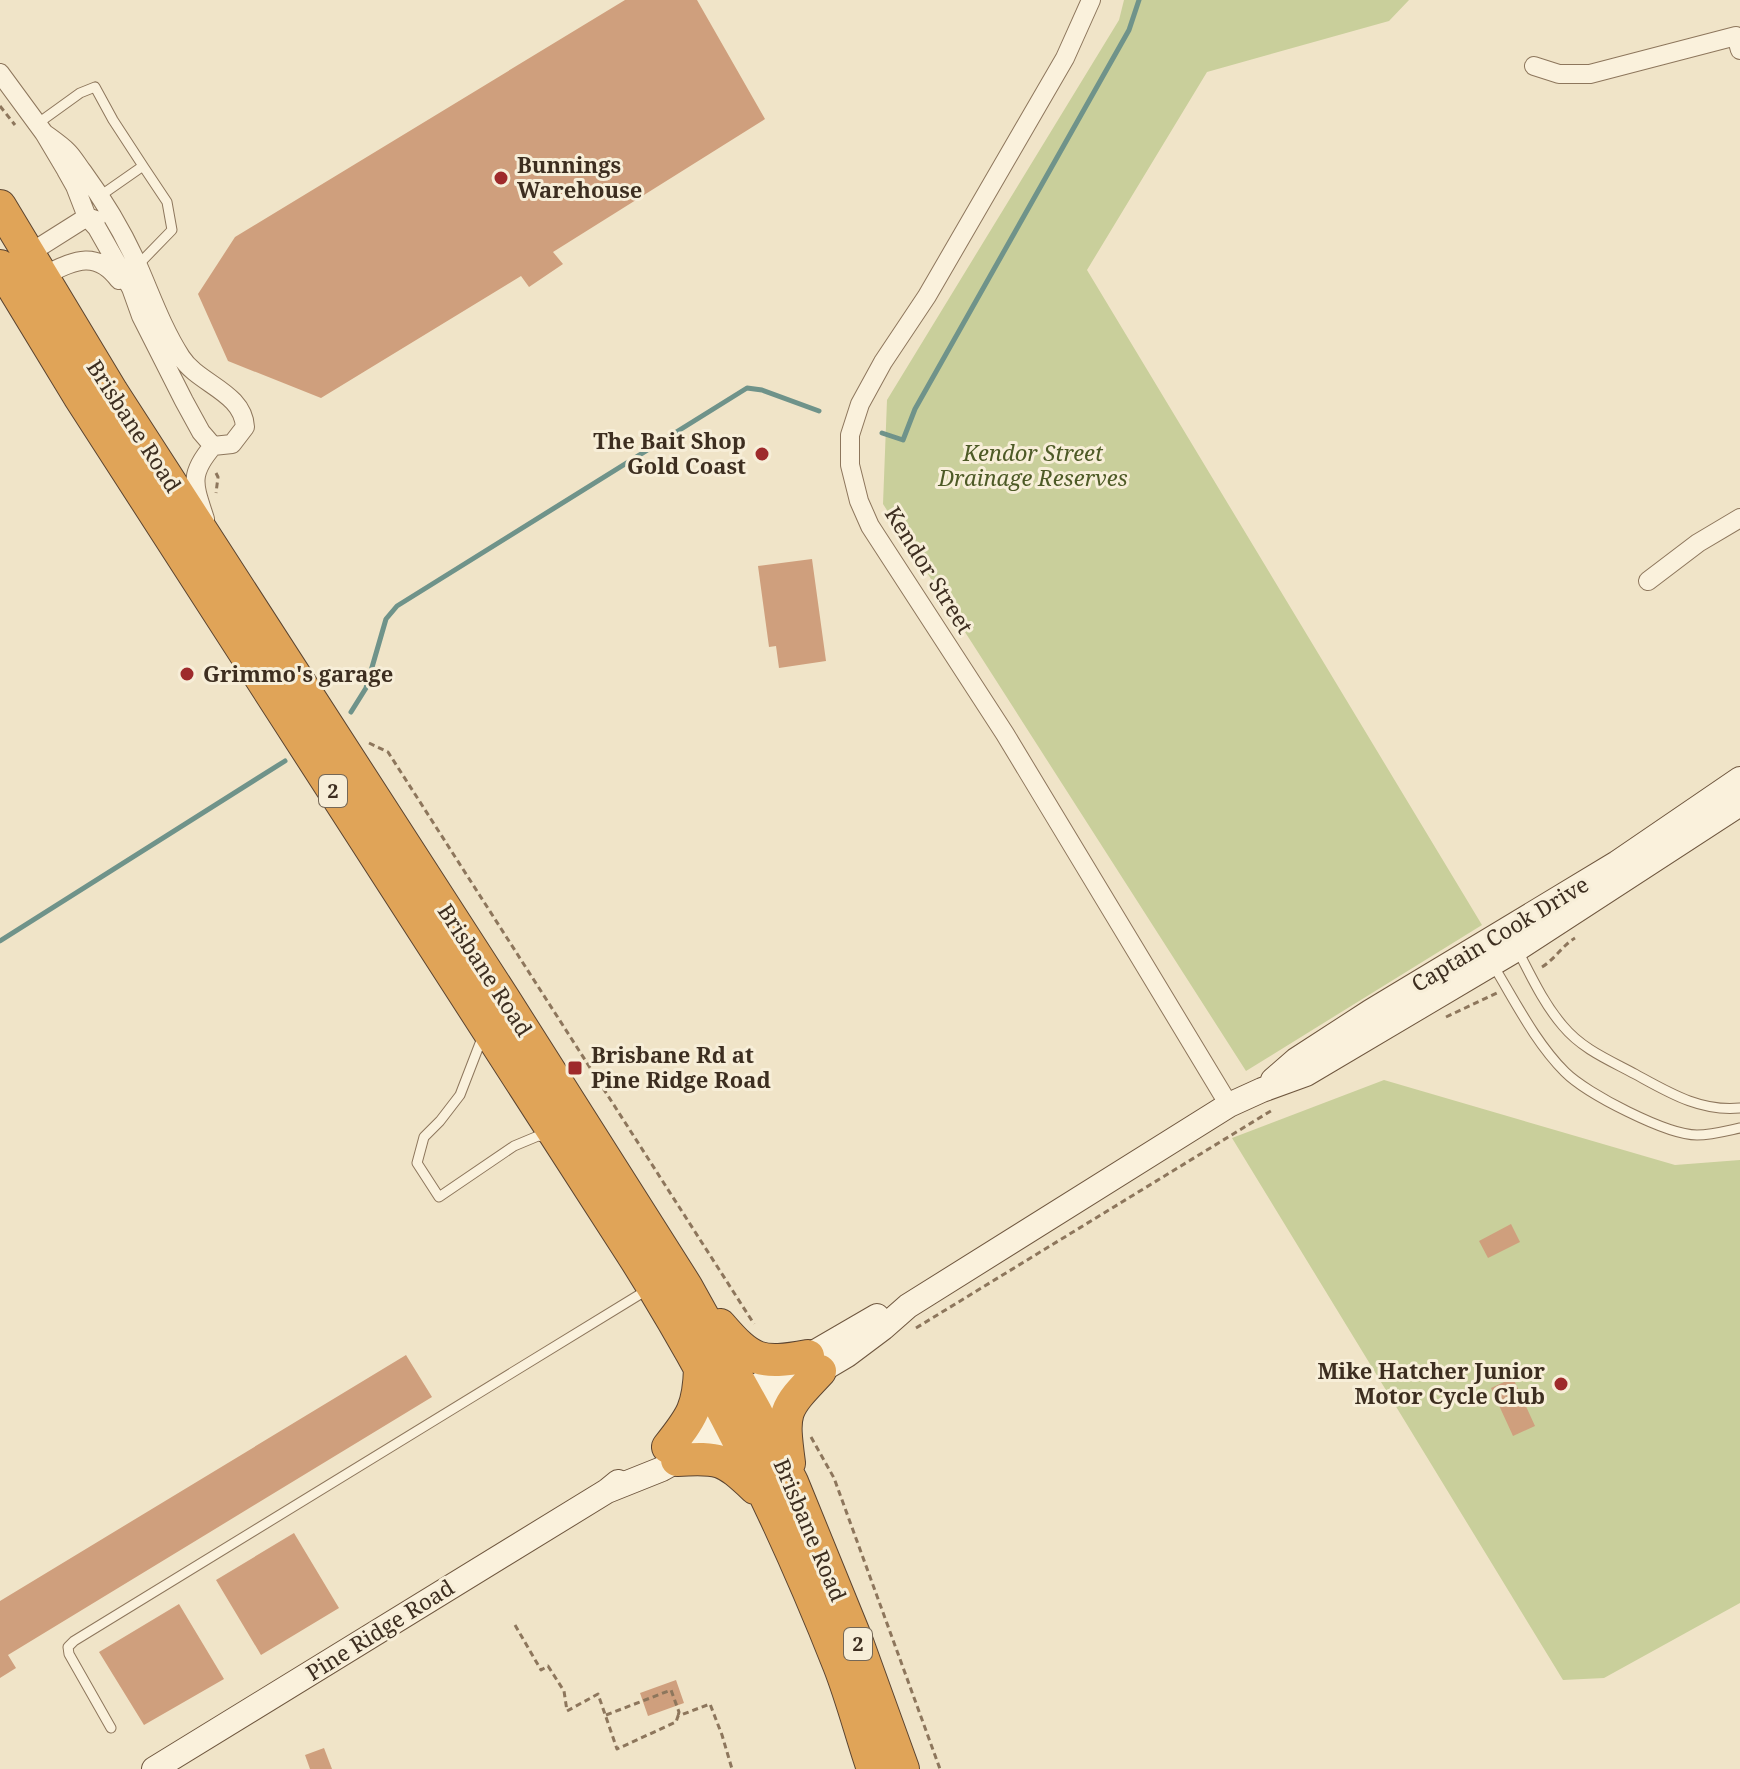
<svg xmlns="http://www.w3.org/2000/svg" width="1740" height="1769" font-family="'Noto Serif',serif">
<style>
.green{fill:#c9cf9b}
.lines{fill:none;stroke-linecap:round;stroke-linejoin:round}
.stream{stroke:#6f938a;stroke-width:5}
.building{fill:#cf9f7d}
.lane-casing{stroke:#8d765c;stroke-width:11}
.street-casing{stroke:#8d765c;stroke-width:20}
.secondary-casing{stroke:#6f573f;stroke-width:26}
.highway-casing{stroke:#5b4430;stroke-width:34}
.path{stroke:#8d765c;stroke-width:3;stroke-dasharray:6 4;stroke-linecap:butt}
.lane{stroke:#faf1dc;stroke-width:9}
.street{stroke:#faf1dc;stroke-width:18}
.secondary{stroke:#faf1dc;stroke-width:24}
.highway{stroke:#e0a458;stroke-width:32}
.poi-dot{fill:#9e2a2b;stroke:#f7eed8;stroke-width:3}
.labels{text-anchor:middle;stroke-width:6;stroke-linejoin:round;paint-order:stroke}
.shield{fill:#f7eed8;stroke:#756857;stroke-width:2}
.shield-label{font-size:20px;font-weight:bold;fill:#3d2e20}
.poi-label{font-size:22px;font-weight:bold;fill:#3d2e20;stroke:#f7eed8;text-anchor:start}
.street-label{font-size:22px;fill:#3d2e20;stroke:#f7eed8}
.park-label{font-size:22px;font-style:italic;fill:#4d5a26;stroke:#f7eed8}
</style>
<rect width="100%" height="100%" fill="#f0e4c8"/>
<path class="green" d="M1124,0H1409L1389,21L1207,72L1087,270L1482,925L1246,1071L883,504L887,400L1119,20Z
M1384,1080L1675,1165L1740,1160V1603L1604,1678L1563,1680L1232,1138Z"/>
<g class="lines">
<path class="stream" d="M882,433L903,440L915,409L1129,30L1139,0
M351,712L366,688L386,619L397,606L747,388L762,390L819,411
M0,941L285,761"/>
</g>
<path class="building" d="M625,0H697L765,119L553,252L563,264L529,287L521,276L321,398L228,361L198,294L235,237Z
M812,559L826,661L779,668L776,646L769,647L758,566Z
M1511,1224L1520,1242L1488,1258L1479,1241Z
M406,1355L432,1397L8,1655L16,1668L0,1678V1601Z
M1513,1378L1535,1426L1513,1436L1491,1388Z
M294,1533L339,1608L261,1655L216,1580Z
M179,1604L224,1679L144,1725L99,1652Z
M676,1680L684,1703L648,1716L640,1693Z
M324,1748L332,1769H310L305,1755Z"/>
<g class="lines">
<g class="lane-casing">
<path id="lane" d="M37,124L80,93L95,87L113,120L143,166L100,196
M138,265L172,230L167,202L143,166
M1518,951C1531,976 1544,1004 1563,1026C1582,1049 1609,1060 1635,1074C1668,1092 1700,1112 1740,1108
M1493,965C1515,1001 1535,1042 1565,1072C1587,1094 1667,1135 1697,1135C1711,1135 1726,1131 1740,1128
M482,1038L460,1095L440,1121L424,1137L417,1163L439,1197L514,1146L538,1136L546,1138
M111,1728L69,1654L68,1647L74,1641L647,1290"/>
</g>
<g class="street-casing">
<path id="street" d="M1091,0L1065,58L927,296L883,362L860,404L850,435V465L859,501L870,526L1005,734L1229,1105
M1534,66L1559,74H1590L1736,36L1740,50
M0,73L44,133L66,170L75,186L87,217L97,228L131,288L141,316L184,401L201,432L213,446
M44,133C52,139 61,145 68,152C74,158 78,166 83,172C105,202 124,234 139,268C152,298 163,329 181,357C198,384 243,392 245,427L232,444L213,446C188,475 194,485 205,519
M22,258L87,217L96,220
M36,279C68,265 93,245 119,280
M1648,581L1698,543L1740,518"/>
</g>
<g class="secondary-casing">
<path id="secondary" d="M1273,1080L1296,1060L1370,1012L1617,863L1740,779
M678,1441L705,1424L760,1384L877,1316
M607,1491L662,1469L714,1440L773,1399L847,1355L883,1328L908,1306L1229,1105L1262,1090L1306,1074L1517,949L1740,804
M154,1769L607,1491L618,1482"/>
</g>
<g class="highway-casing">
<path id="highway" d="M0,206L112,392L504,999L686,1286L756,1412L792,1482L856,1639L903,1769
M0,266L79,396L631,1252C714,1382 782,1521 839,1665C852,1698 861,1734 873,1769
M720,1325C751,1361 760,1365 808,1356
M668,1447C692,1417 699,1407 700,1368
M677,1460C720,1457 724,1459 755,1488
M789,1463C782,1410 783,1410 820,1371"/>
</g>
<path class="path" d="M0,106L15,125
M216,473L218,477L216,493
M369,743L388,752L754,1324
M1542,967C1555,959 1562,946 1575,938
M1446,1017L1497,993
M916,1328L1274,1109
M811,1437L834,1478L940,1769
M515,1625L541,1670L548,1666L564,1691L567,1711L598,1694L617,1749L676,1722L678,1716L710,1704L722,1735L732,1769
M606,1715L671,1690L679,1712L678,1716"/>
<use href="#lane" class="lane"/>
<use href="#street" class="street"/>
<use href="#secondary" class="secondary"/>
<use href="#highway" class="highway"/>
</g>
<g class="poi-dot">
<circle cx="501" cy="178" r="8"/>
<circle cx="762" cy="454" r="8"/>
<circle cx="187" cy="674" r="8"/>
<rect x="567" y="1060" width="16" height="16" rx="4"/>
<circle cx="1561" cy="1384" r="8"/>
</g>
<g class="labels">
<g class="shield">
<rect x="319" y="775" width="28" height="32" rx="6"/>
<rect x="844" y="1628" width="28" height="32" rx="6"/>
</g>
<g class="shield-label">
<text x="333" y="798">2</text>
<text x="858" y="1651">2</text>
</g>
<g class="poi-label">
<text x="517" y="173">Bunnings<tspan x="517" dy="25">Warehouse</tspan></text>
<text x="746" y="449" text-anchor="end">The Bait Shop<tspan x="746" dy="25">Gold Coast</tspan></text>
<text x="203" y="682">Grimmo's garage</text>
<text x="591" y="1063">Brisbane Rd at<tspan x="591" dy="25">Pine Ridge Road</tspan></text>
<text x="1545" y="1379" text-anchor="end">Mike Hatcher Junior<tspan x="1545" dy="25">Motor Cycle Club</tspan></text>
</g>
<g class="street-label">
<text transform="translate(134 426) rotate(57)" y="8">Brisbane Road</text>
<text transform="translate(929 570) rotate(58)" y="8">Kendor Street</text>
<text transform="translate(1500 934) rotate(-31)" y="8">Captain Cook Drive</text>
<text transform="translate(485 970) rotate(57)" y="8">Brisbane Road</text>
<text transform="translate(810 1530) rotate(67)" y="8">Brisbane Road</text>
<text transform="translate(380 1630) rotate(-32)" y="8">Pine Ridge Road</text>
</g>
<g class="park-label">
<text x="1033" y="461">Kendor Street<tspan x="1033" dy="25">Drainage Reserves</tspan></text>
</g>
</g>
</svg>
